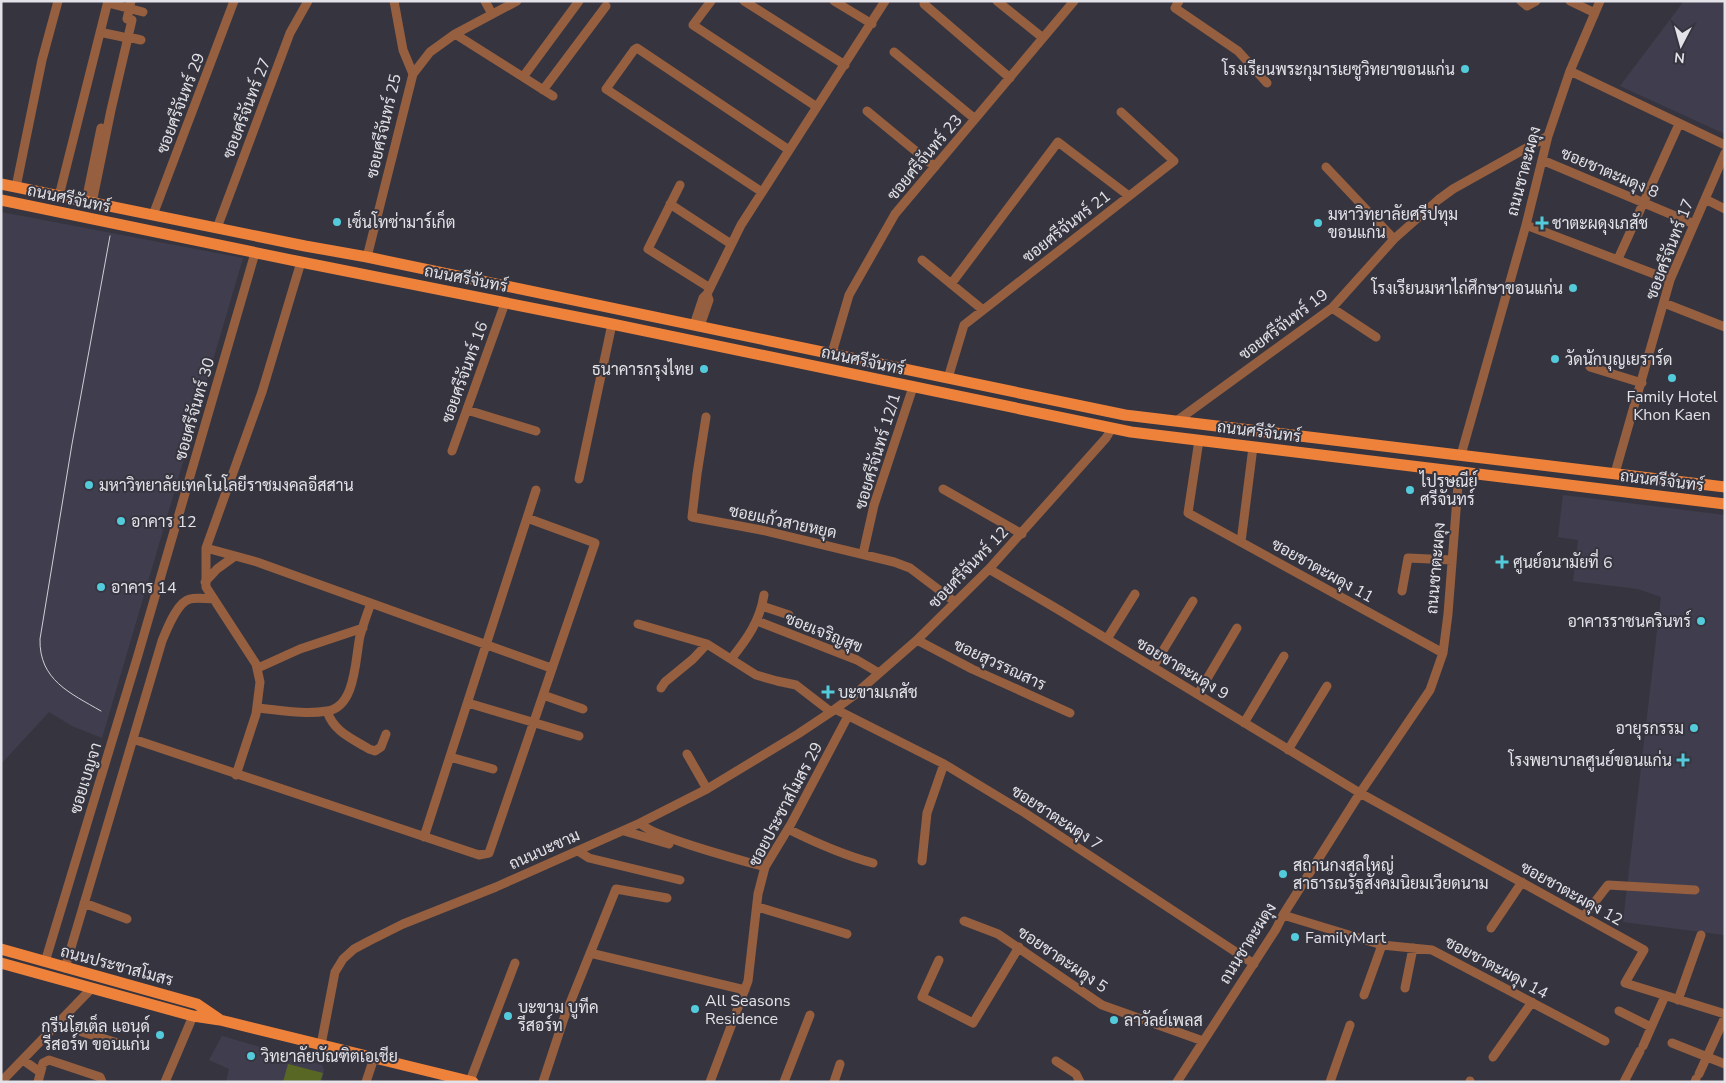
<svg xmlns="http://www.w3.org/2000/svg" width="1726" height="1083" font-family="'Nunito Sans',Sarabun,sans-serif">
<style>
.built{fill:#403e4e}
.green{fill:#586724}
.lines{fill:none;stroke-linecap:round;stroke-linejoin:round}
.minor{stroke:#955f40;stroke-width:9}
.major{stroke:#ef823b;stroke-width:11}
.tram{stroke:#ceced5;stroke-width:1}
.poi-dot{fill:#53cbdb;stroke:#36353f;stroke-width:2}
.labels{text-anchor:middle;stroke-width:4;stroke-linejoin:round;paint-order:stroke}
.poi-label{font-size:16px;fill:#e2e2e8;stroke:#36353f;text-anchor:start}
.street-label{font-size:16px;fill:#e2e2e8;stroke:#36353f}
</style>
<rect width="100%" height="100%" fill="#36353f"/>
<path class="built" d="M1684,1H1725V134L1620,86Z
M1,212L243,258L102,738L72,726L49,712L1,764Z
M1563,495L1725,515V935L1623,922L1661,597L1638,589L1573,581L1578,540L1558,537Z
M222,1036L322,1065L324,1070L322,1082H226L229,1069L209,1060Z"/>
<path class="green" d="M288,1064L323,1073L320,1082H283Z"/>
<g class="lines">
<path class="minor" d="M485,1L492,14
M711,1L693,25L817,107
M744,1L845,65
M834,1L872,24
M997,1L1043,38
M1179,1L1175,8L1238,51L1267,83
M1521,1L1527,6L1536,1
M1570,1L1595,13
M112,4L143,12
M924,4L1010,78
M104,33L123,37
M455,34L553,96
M128,37L141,40
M894,52L975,119
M1570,71L1725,145
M413,74L430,52L455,34L517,1
M523,77L579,1
M543,90L606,6
M867,111L935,167
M1542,160L1694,224
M1326,167L1394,239
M680,185L648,249L710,288
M16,187L42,60L58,1
M762,192L606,89L634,50L637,48L789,150
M59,196L108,1
M1705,199L1725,209
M86,201L101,128
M92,203L111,110L132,20L127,19L131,1
M670,204L731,244
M153,215L234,1
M1526,225L1670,280
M217,228L290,33L308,1
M367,257L413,74L403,50L394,1
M1618,259L1679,124
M922,260L983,310
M951,284L1058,142L1129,196
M1664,303L1725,327
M1332,308L1376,337
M694,325L703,298L707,294L741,225L885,1
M700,326L709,300L707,294
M832,353L849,295L895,214L1074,1
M1590,367L1642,383
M948,378L964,325L1174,161L1121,112
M467,410L536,431
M706,417L697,474L692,517L761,530L894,562L910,568L955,602
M1178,420L1332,308L1394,239L1438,200L1453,189L1548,136
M1199,440L1188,513L1443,653
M452,451L505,303
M1461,455L1526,225L1548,136L1570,71L1600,1
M1615,473L1670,280L1725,153
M579,479L612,324
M943,489L1022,534
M1241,542L1253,447
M206,548L257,562L551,668
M863,554L874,505L913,387
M989,569L1059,610L1360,793L1644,950L1625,983L1725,1014
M205,582L217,569L235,556
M1402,591L1408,558L1452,560
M762,606L789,615
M757,621L857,660L879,673
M638,624L707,644L756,675L777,681L796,685L831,712
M1107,639L1135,594
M917,640L972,669L1070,713
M731,659C747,639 760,621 764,595
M1153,667L1193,601
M258,668L300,649L363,628
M661,688L665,682L693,659L707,644
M1198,694L1237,628
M543,695L583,709
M468,703L579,736
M258,708C280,710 305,715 327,711C356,707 355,659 360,636C363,625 367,614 371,603
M835,709L944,764L1025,813L1254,964
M327,711C334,732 351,738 369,749L375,751L381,747L386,734
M1244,723L1284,656
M133,739L479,855L489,853L595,543L527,518
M1288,750L1327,686
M687,754L707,789
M450,757L493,769
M236,775L256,714L260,682L256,664L206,587V548L262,392L301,262
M640,823C650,836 744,861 765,867
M788,829C816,843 843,855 873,863
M624,831L669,844
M424,837L536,490
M578,851L589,858L680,880
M922,861L927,813L944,764
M84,903L127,919
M758,907L847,934
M1283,915L1382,945L1432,950L1605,1041
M1584,916L1608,885L1695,890
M964,921L998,934L1102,1005L1203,1041
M1491,928L1522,882
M590,953L745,990
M939,960L922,997L973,1023L1019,947
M45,962L138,655L255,253
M65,968L162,641C167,629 177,602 190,599C197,597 206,599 214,599
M1405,988L1413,948
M1364,995L1382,945
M1678,1000L1701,935
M1619,1011L1651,1027
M62,1019L82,1032L118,1043
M1672,1043L1725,1064
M321,1045L335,972L343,959L354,949L369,941L403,924L496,887L640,823L707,789L798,734L831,712L853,696L917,640L989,569L1106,438L1112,428
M1643,1046L1665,996
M1493,1057L1532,1002
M23,1060L40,1072
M1056,1061L1076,1074L1080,1082
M1699,1074L1725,1017
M470,1081L515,963
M1,1082L91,989
M38,1082L43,1063L49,1060L100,1077L102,1082
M165,1082L193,1016
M366,1082L374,1058
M543,1082L564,1018L616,889L667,898
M710,1082L748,981L758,894L765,867L791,824L848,716
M784,1082L810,1015
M834,1082L840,1064
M1177,1082L1276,929L1283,915L1360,793L1430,690L1443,653L1448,614L1459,472
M1330,1082L1350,1025
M1470,1082V1081
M1624,1082L1640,1051
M1695,1082L1696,1079"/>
<path class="major" d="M1,184L305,246L367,257L1125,415L1725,487
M1,200L301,262L612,324L1131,432L1725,504
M1,949L197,1004L219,1019
M1,963L193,1016L220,1020L473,1082"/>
<path class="tram" d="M101,711C70,693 39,680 40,639L72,444L110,236"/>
</g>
<g class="poi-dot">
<circle cx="1465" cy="69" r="5"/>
<circle cx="337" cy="222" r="5"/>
<circle cx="1318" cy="223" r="5"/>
<path d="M1539.5 215.5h5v5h5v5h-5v5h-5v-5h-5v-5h5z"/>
<circle cx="1573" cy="288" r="5"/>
<circle cx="1555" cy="359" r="5"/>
<circle cx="704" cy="369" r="5"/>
<circle cx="1672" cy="378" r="5"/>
<circle cx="89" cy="485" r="5"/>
<circle cx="1410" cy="490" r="5"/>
<circle cx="121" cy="521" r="5"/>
<path d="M1499.5 554.5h5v5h5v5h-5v5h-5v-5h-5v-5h5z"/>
<circle cx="101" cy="587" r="5"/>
<circle cx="1701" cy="621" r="5"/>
<path d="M825.5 684.5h5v5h5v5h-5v5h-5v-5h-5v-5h5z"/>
<circle cx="1694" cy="728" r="5"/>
<path d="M1680.5 752.5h5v5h5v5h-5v5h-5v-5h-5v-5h5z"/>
<circle cx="1283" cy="874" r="5"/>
<circle cx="1295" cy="937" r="5"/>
<circle cx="695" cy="1009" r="5"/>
<circle cx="508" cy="1016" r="5"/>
<circle cx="1114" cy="1020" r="5"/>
<circle cx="160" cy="1035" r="5"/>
<circle cx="251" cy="1056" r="5"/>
</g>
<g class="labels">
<g class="poi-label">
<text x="1455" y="75" text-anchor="end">โรงเรียนพระกุมารเยซูวิทยาขอนแก่น</text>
<text x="1328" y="220">มหาวิทยาลัยศรีปทุม<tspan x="1328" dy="18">ขอนแก่น</tspan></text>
<text x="347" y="228">เซ็นโทซ่ามาร์เก็ต</text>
<text x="1552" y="229">ชาตะผดุงเภสัช</text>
<text x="1563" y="294" text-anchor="end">โรงเรียนมหาไถ่ศึกษาขอนแก่น</text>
<text x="1565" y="365">วัดนักบุญเยราร์ด</text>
<text x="694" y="375" text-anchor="end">ธนาคารกรุงไทย</text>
<text x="1672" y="402" text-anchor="middle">Family Hotel<tspan x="1672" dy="18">Khon Kaen</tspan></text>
<text x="1420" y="487">ไปรษณีย์<tspan x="1420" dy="18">ศรีจันทร์</tspan></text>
<text x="99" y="491">มหาวิทยาลัยเทคโนโลยีราชมงคลอีสสาน</text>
<text x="131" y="527">อาคาร 12</text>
<text x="1513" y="568">ศูนย์อนามัยที่ 6</text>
<text x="111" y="593">อาคาร 14</text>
<text x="1691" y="627" text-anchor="end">อาคารราชนครินทร์</text>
<text x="838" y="698">บะขามเภสัช</text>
<text x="1684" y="734" text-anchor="end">อายุรกรรม</text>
<text x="1672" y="766" text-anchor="end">โรงพยาบาลศูนย์ขอนแก่น</text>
<text x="1293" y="871">สถานกงสุลใหญ่<tspan x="1293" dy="18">สาธารณรัฐสังคมนิยมเวียดนาม</tspan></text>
<text x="1305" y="943">FamilyMart</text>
<text x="705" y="1006">All Seasons<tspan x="705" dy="18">Residence</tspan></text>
<text x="518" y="1013">บะขาม บูทีค<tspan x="518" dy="18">รีสอร์ท</tspan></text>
<text x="1124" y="1026">ลาวัลย์เพลส</text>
<text x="150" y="1032" text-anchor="end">กรีนโฮเต็ล แอนด์<tspan x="150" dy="18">รีสอร์ท ขอนแก่น</tspan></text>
<text x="261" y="1062">วิทยาลัยบัณฑิตเอเชีย</text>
</g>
<g class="street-label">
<text transform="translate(180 103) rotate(-69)" y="6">ซอยศรีจันทร์ 29</text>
<text transform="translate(246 108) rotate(-69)" y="6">ซอยศรีจันทร์ 27</text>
<text transform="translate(383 126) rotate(-77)" y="6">ซอยศรีจันทร์ 25</text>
<text transform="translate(924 157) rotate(-50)" y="6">ซอยศรีจันทร์ 23</text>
<text transform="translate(1523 171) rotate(-75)" y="6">ถนนชาตะผดุง</text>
<text transform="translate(1610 172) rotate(23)" y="6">ซอยชาตะผดุง 8</text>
<text transform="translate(69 198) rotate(12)" y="6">ถนนศรีจันทร์</text>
<text transform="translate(1066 226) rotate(-38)" y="6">ซอยศรีจันทร์ 21</text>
<text transform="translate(1669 249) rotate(-69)" y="6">ซอยศรีจันทร์ 17</text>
<text transform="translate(466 278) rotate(11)" y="6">ถนนศรีจันทร์</text>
<text transform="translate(1283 324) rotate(-37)" y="6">ซอยศรีจันทร์ 19</text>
<text transform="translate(863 360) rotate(12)" y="6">ถนนศรีจันทร์</text>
<text transform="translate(464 372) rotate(-70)" y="6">ซอยศรีจันทร์ 16</text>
<text transform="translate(194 409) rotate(-74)" y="6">ซอยศรีจันทร์ 30</text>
<text transform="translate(1259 431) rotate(7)" y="6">ถนนศรีจันทร์</text>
<text transform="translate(877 451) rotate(-73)" y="6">ซอยศรีจันทร์ 12/1</text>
<text transform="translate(1662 480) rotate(7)" y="6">ถนนศรีจันทร์</text>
<text transform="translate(783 521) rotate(12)" y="6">ซอยแก้วสายหยุด</text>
<text transform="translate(968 567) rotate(-46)" y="6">ซอยศรีจันทร์ 12</text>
<text transform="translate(1435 568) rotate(-85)" y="6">ถนนชาตะผดุง</text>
<text transform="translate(1323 570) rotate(29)" y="6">ซอยชาตะผดุง 11</text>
<text transform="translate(824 632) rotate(22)" y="6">ซอยเจริญสุข</text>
<text transform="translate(1000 664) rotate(25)" y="6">ซอยสุวรรณสาร</text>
<text transform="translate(1183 668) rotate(31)" y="6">ซอยชาตะผดุง 9</text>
<text transform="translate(85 778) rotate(-73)" y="6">ซอยเบญจา</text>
<text transform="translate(785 804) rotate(-62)" y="6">ซอยประชาสโมสร 29</text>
<text transform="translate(1057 817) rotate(33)" y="6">ซอยชาตะผดุง 7</text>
<text transform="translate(544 849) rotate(-24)" y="6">ถนนบะขาม</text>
<text transform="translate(1572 893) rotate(29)" y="6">ซอยชาตะผดุง 12</text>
<text transform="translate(1247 943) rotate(-58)" y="6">ถนนชาตะผดุง</text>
<text transform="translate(1063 959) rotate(34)" y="6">ซอยชาตะผดุง 5</text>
<text transform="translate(117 965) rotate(15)" y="6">ถนนประชาสโมสร</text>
<text transform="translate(1497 967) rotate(28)" y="6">ซอยชาตะผดุง 14</text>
</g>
</g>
<rect width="1726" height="1083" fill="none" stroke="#e2e2e8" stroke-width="5"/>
<g transform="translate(1681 45) rotate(186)" stroke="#36353f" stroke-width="4" paint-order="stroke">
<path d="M0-4L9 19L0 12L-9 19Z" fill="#e2e2e8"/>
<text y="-8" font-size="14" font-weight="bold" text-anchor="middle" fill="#e2e2e8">N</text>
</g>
</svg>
